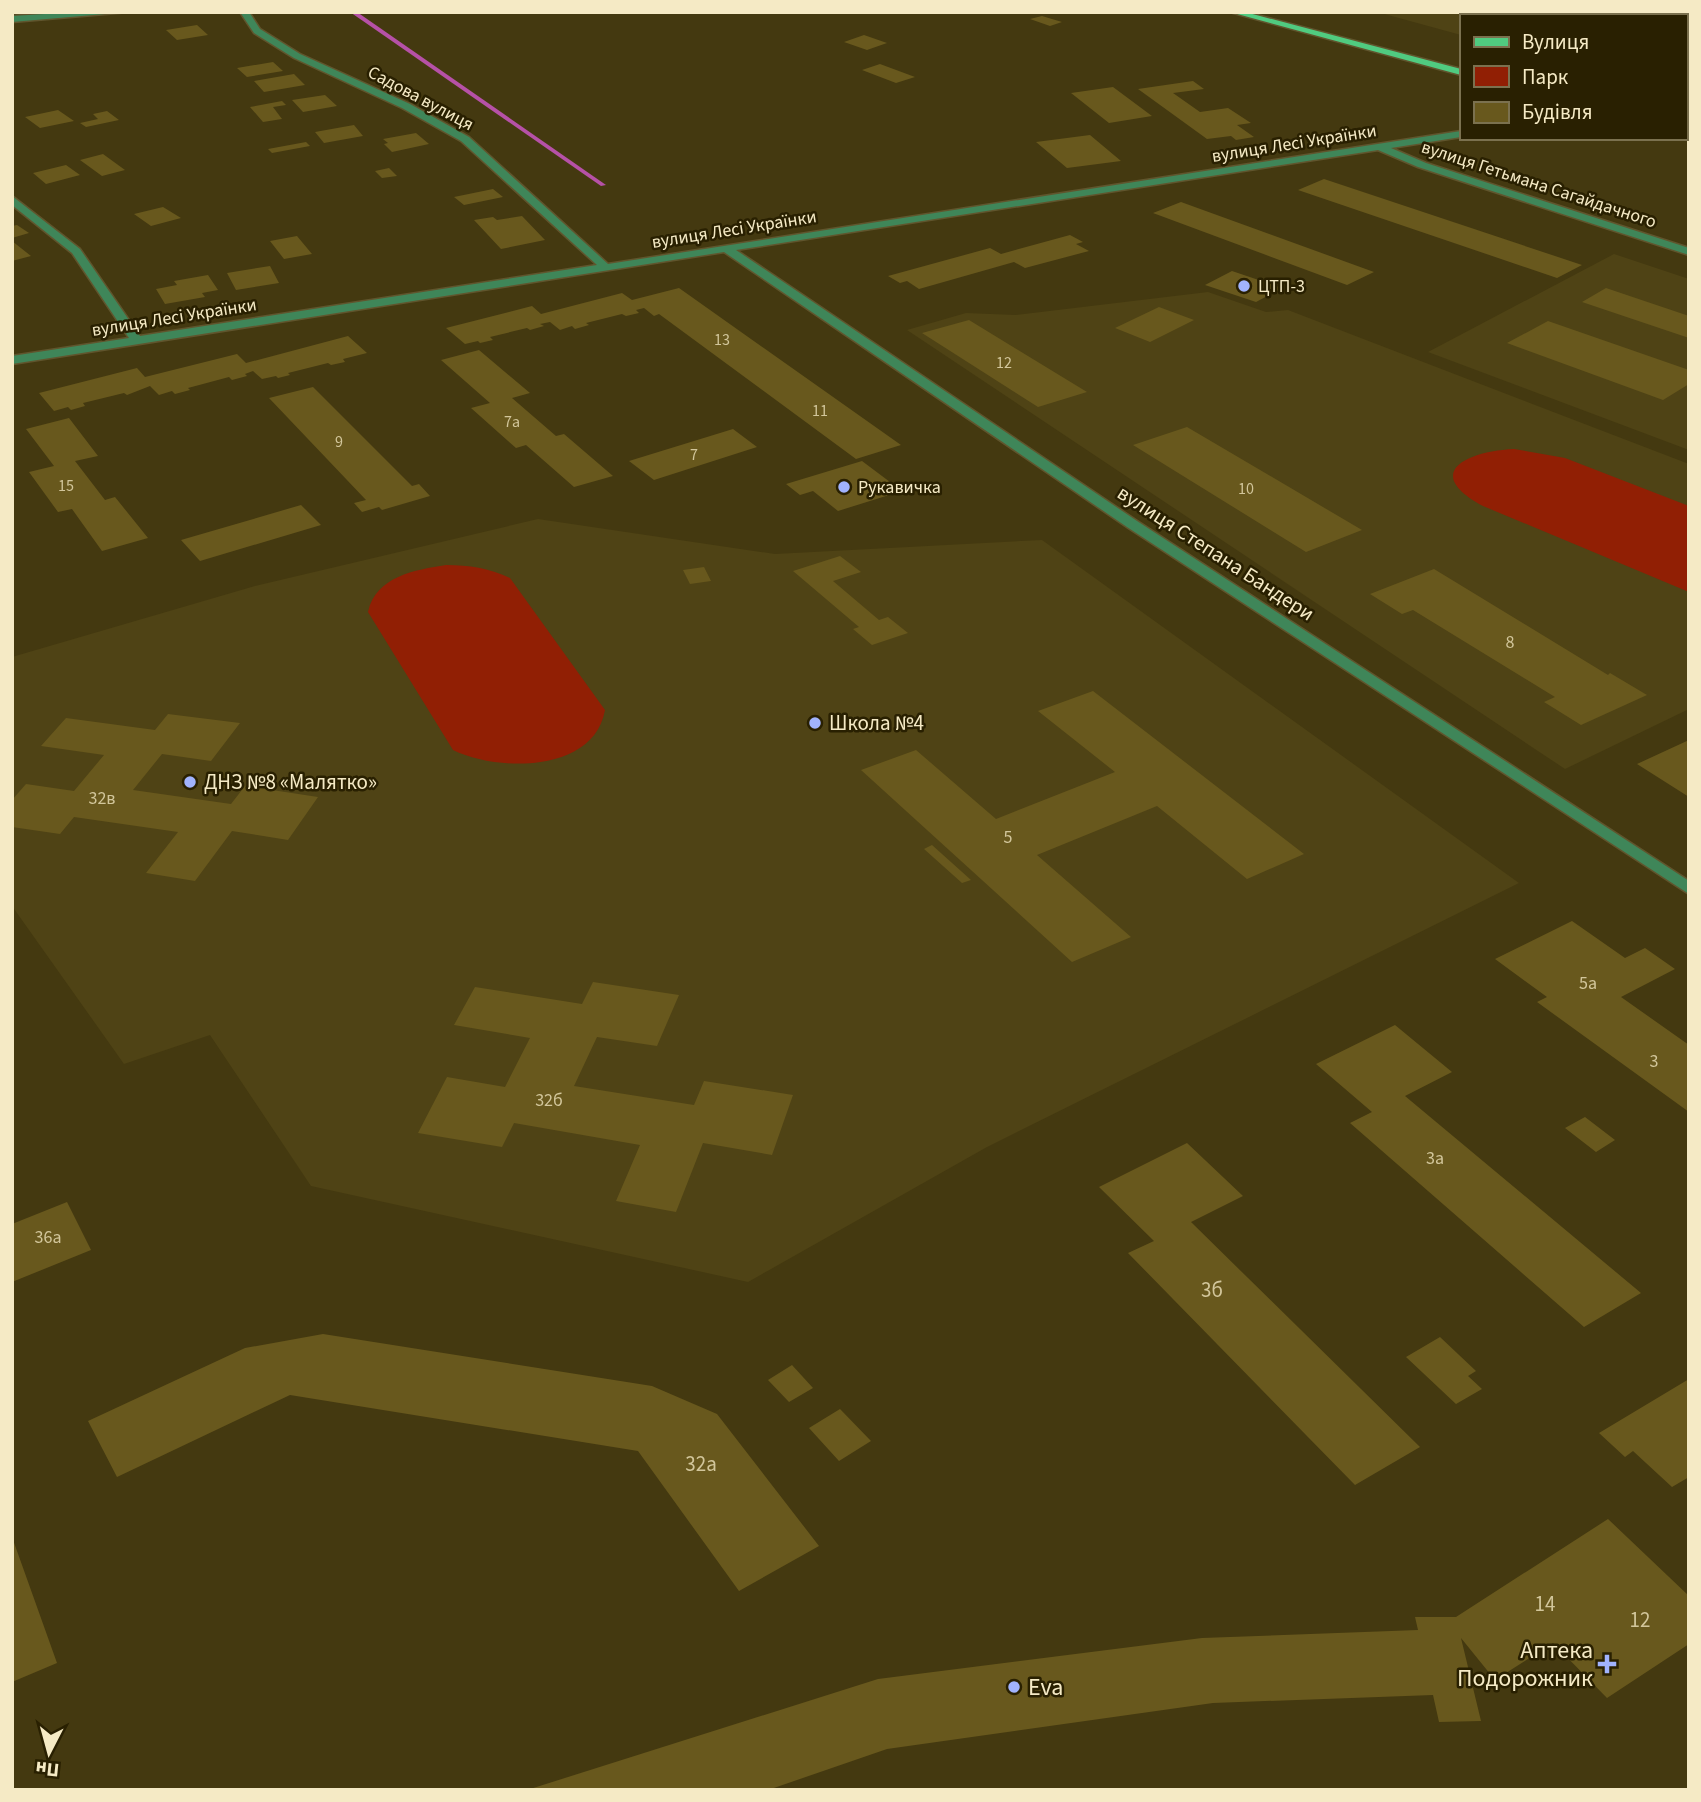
<svg xmlns="http://www.w3.org/2000/svg" width="1701" height="1802" font-family="'Source Sans 3',sans-serif">
<style>
.built{fill:#4f4315}
.green{fill:#911f04}
.lines{fill:none;stroke-linecap:round;stroke-linejoin:round}
.stream{fill:#b651a7;fill-rule:evenodd}
.building{fill:#68581d}
.minor-casing{stroke:#60552d;stroke-width:3}
.major-casing{stroke:#60552d;stroke-width:3}
.minor{fill:#3f8659;fill-rule:evenodd}
.major{fill:#50cb80;fill-rule:evenodd}
.poi-dot{fill:#a1b3fd;stroke:#292001;stroke-width:2.5}
.labels{text-anchor:middle;stroke-width:5;stroke-linejoin:round;paint-order:stroke}
.far-number-label{font-size:16px;fill:#d2c69b}
.far-street-label{font-size:18px;fill:#f5eac5;stroke:#292001}
.far-poi-label{font-size:18px;fill:#f5eac5;stroke:#292001;text-anchor:start}
.number-label{font-size:18px;fill:#d2c69b}
.street-label{font-size:21px;fill:#f5eac5;stroke:#292001}
.poi-label{font-size:21px;fill:#f5eac5;stroke:#292001;text-anchor:start}
.near-number-label{font-size:21px;fill:#d2c69b}
.near-poi-label{font-size:24px;fill:#f5eac5;stroke:#292001;text-anchor:end}
</style>
<rect width="100%" height="100%" fill="#443910"/>
<path class="built" d="M1377,12H1689V95L1685,94V16H1461V35Z
M1614,254L1689,279V450L1428,352Z
M1208,292L1266,312L1288,310L1689,464V709L1565,769L907,330L966,313L1015,315Z
M538,519L775,554L1042,540L1519,883L987,1147L748,1282L311,1186L210,1035L124,1064L12,906V657L255,586Z"/>
<path class="green" d="M1514,449L1565,458L1689,506V592L1483,506C1420,472 1469,451 1514,449Z
M446,565C470,565 488,568 510,578L605,710C594,773 498,772 453,750L368,612C376,576 415,570 446,565Z"/>
<g class="lines">
<path class="stream" d="M350,12H357L606,185L601,186Z"/>
</g>
<path class="building" d="M1042,16L1062,22L1050,26L1030,19Z
M197,25L208,35L177,40L166,30Z
M864,35L887,43L867,50L844,42Z
M273,62L283,71L247,77L237,68Z
M880,64L915,77L896,83L862,70Z
M294,74L305,85L264,92L254,81Z
M1193,81L1204,89L1173,93L1200,112L1228,108L1251,123L1237,125L1254,137L1236,140L1231,136L1207,139L1138,89Z
M1113,87L1152,116L1109,123L1071,93Z
M325,95L337,106L303,112L292,100Z
M282,101L286,105L273,107L282,119L263,122L250,107Z
M58,110L74,121L40,128L25,117Z
M107,111L119,120L86,127L80,123L98,119L93,114Z
M354,125L363,136L324,143L315,132Z
M416,133L429,144L392,152L384,144L388,143L383,139Z
M1090,135L1121,161L1067,168L1036,142Z
M306,142L310,146L272,153L268,149Z
M103,154L125,170L102,176L80,160Z
M66,165L80,175L46,184L33,173Z
M389,168L397,176L382,178L375,171Z
M1324,179L1582,265L1557,278L1298,190Z
M493,189L503,197L464,205L454,197Z
M1181,202L1374,272L1347,285L1153,213Z
M163,207L181,218L151,226L134,214Z
M522,216L545,240L501,249L474,220L493,217L497,220Z
M17,225L29,233L12,238V226Z
M1070,235L1083,242L1076,244L1089,251L1025,268L1014,262L919,289L907,281L900,283L888,276L990,248L1001,254Z
M297,236L312,254L284,259L270,241Z
M12,241L31,256L12,261Z
M270,266L279,283L236,290L227,273Z
M1232,271L1282,288L1256,302L1205,285Z
M208,275L218,290L202,293L205,297L165,304L156,289L177,285L174,281Z
M679,288L785,363L901,445L856,459L659,314L654,316L644,308L636,310L639,313L626,316L622,314L586,323L589,325L575,329L572,326L560,330L550,322L540,324L544,326L530,330L527,328L490,337L493,340L480,343L478,341L465,344L446,328L532,306L541,314L622,293L632,300Z
M1606,288L1689,316V338L1582,302Z
M1159,307L1194,320L1150,342L1115,328Z
M969,320L1087,392L1038,407L922,333Z
M1548,321L1689,370V384L1663,400L1507,343Z
M348,336L367,353L343,359L345,362L331,365L328,363L288,373L290,375L278,378L276,376L262,379L253,371L245,374L247,376L232,380L229,377L188,388L190,390L175,394L172,391L159,395L150,386L127,395L124,393L83,403L85,406L71,410L68,407L54,411L39,393L137,368L145,377L237,354L246,363Z
M479,350L530,393L512,398L556,436L564,434L613,476L574,487L526,445L516,448L471,408L490,403L441,360Z
M313,387L412,486L419,484L430,496L382,510L379,507L362,512L354,503L366,500L269,398Z
M69,418L98,456L75,461L105,500L115,497L148,538L102,551L72,509L58,512L29,472L54,466L26,429Z
M1187,427L1362,530L1306,552L1133,445Z
M733,429L757,447L654,480L629,461Z
M862,461L902,491L838,511L813,491L800,495L786,484Z
M301,505L321,525L200,561L181,540Z
M840,556L861,572L833,581L879,620L888,617L908,633L872,645L853,629L859,627L793,571Z
M704,567L711,581L690,584L683,570Z
M1434,569L1608,675L1610,673L1647,695L1581,725L1544,702L1555,697L1413,610L1402,614L1370,594Z
M1093,691L1304,854L1247,879L1157,806L1037,855L1131,937L1072,962L861,770L916,750L996,819L1115,772L1038,711Z
M168,714L240,723L211,761L162,754L133,790L231,804L245,786L318,797L288,840L232,831L195,881L146,873L178,832L74,817L60,834L12,827V800L26,784L74,791L104,755L41,746L66,718L155,730Z
M1689,740V797L1637,764Z
M932,845L971,880L962,883L924,849Z
M1572,921L1625,958L1645,948L1675,969L1621,997L1689,1045V1112L1537,1002L1547,997L1495,959Z
M593,982L679,995L657,1046L597,1037L574,1086L694,1105L704,1081L793,1095L772,1155L703,1143L676,1212L616,1201L640,1145L514,1123L502,1147L418,1133L447,1077L505,1087L530,1038L454,1025L475,987L582,1004Z
M1395,1025L1452,1072L1405,1096L1641,1293L1584,1327L1350,1123L1372,1112L1316,1064Z
M1585,1117L1615,1140L1596,1152L1565,1128Z
M1187,1143L1243,1196L1191,1222L1420,1447L1355,1485L1128,1253L1154,1241L1099,1187Z
M67,1202L91,1250L12,1282V1224Z
M323,1334L652,1386L717,1414L819,1546L739,1591L638,1451L290,1395L117,1477L88,1421L245,1348Z
M1440,1337L1476,1371L1468,1376L1482,1389L1456,1404L1406,1357Z
M792,1365L813,1388L789,1402L768,1380Z
M1689,1379V1477L1672,1487L1633,1451L1625,1457L1599,1433Z
M840,1409L871,1441L839,1461L809,1428Z
M1608,1519L1689,1596V1644L1607,1698L1553,1643L1495,1680L1461,1638L1481,1721L1439,1722L1433,1695L1213,1703L887,1749L768,1790H527L878,1679L1202,1638L1418,1630L1415,1617H1456Z
M12,1537L57,1663L12,1682Z"/>
<g class="lines">
<g class="minor-casing">
<path id="minor" d="M77,12H128L12,22V16Z
M240,12H249L260,29L300,54L410,104L469,137L608,264L1461,131V137L1391,148L1426,163L1689,248V255L1418,167L1378,150L736,250L1137,521L1689,881V894L1127,527L724,252L12,364V356L129,338L72,253L12,205V196L80,249L140,336L597,265L461,141L402,108L294,58L254,33Z"/>
</g>
<g class="major-casing">
<path id="major" d="M1230,12H1245L1461,69V75Z
M1685,127L1689,128V134L1685,133Z"/>
</g>
<use href="#minor" class="minor"/>
<use href="#major" class="major"/>
</g>
<g class="poi-dot">
<circle cx="1244" cy="286" r="7"/>
<circle cx="844" cy="487" r="7"/>
<circle cx="815" cy="723" r="7"/>
<circle cx="190" cy="782" r="7"/>
<path d="M1603.5 1653.5h7v7h7v7h-7v7h-7v-7h-7v-7h7z"/>
<circle cx="1014" cy="1687" r="7"/>
</g>
<g class="labels">
<g class="far-number-label">
<text x="722" y="345">13</text>
<text x="1004" y="368">12</text>
<text x="820" y="416">11</text>
<text x="512" y="427">7а</text>
<text x="339" y="447">9</text>
<text x="694" y="460">7</text>
<text x="66" y="491">15</text>
<text x="1246" y="494">10</text>
</g>
<g class="far-street-label">
<text transform="translate(421 98) rotate(28)" y="6">Садова вулиця</text>
<text transform="translate(1294 143) rotate(-9)" y="6">вулиця Лесі Українки</text>
<text transform="translate(1539 184) rotate(18)" y="6">вулиця Гетьмана Сагайдачного</text>
<text transform="translate(734 229) rotate(-9)" y="6">вулиця Лесі Українки</text>
<text transform="translate(174 317) rotate(-9)" y="6">вулиця Лесі Українки</text>
</g>
<g class="far-poi-label">
<text x="1258" y="292">ЦТП-3</text>
<text x="858" y="493">Рукавичка</text>
</g>
<g class="number-label">
<text x="1510" y="648">8</text>
<text x="102" y="804">32в</text>
<text x="1008" y="843">5</text>
<text x="1588" y="989">5а</text>
<text x="1654" y="1067">3</text>
<text x="549" y="1106">32б</text>
<text x="1435" y="1164">3а</text>
<text x="48" y="1243">36а</text>
</g>
<g class="street-label">
<text transform="translate(1216 553) rotate(33)" y="7">вулиця Степана Бандери</text>
</g>
<g class="poi-label">
<text x="829" y="730">Школа №4</text>
<text x="204" y="789">ДНЗ №8 «Малятко»</text>
</g>
<g class="near-number-label">
<text x="1212" y="1297">3б</text>
<text x="701" y="1471">32а</text>
<text x="1545" y="1611">14</text>
<text x="1640" y="1627">12</text>
</g>
<g class="near-poi-label">
<text x="1593" y="1658">Аптека<tspan x="1593" dy="28">Подорожник</tspan></text>
<text x="1028" y="1695" text-anchor="start">Eva</text>
</g>
</g>
<rect width="1701" height="1802" fill="none" stroke="#f5eac5" stroke-width="28"/>
<rect x="1460" y="14" width="228" height="126" fill="#292001" stroke="#7b714f" stroke-width="2"/>
<rect x="1474" y="37" width="35" height="10" fill="#50cb80" stroke="#7b714f" stroke-width="2"/>
<text x="1522" y="49" font-size="21" fill="#f5eac5">Вулиця</text>
<rect x="1474" y="66" width="35" height="21" fill="#911f04" stroke="#7b714f" stroke-width="2"/>
<text x="1522" y="84" font-size="21" fill="#f5eac5">Парк</text>
<rect x="1474" y="102" width="35" height="21" fill="#68581d" stroke="#7b714f" stroke-width="2"/>
<text x="1522" y="119" font-size="21" fill="#f5eac5">Будівля</text>
<g transform="translate(49 1753) rotate(186)" stroke="#292001" stroke-width="5" paint-order="stroke">
<path d="M0-5L12 26L0 18L-12 26Z" fill="#f5eac5"/>
<text y="-10" font-size="19" font-weight="bold" text-anchor="middle" fill="#f5eac5">Пн</text>
</g>
</svg>
